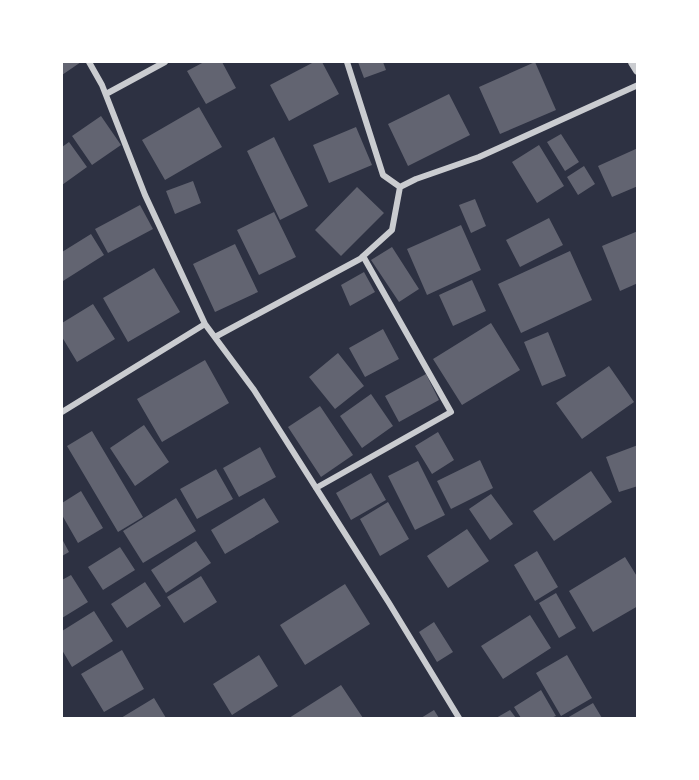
<svg xmlns="http://www.w3.org/2000/svg" width="699" height="780" font-family="Signika,sans-serif">
<style>
.building{fill:#626471}
.lines{fill:none;stroke-linecap:round;stroke-linejoin:round}
.minor{stroke:#caccd0;stroke-width:6}
.tertiary{stroke:#caccd0;stroke-width:10}
</style>
<rect width="100%" height="100%" fill="#2d3142"/>
<path class="building" d="M62,62H81L62,75Z
M204,62H222L236,88L206,104L187,71Z
M314,62H322L339,94L289,121L270,85Z
M358,62H383L386,70L364,78Z
M535,62L556,110L500,134L479,87Z
M449,94L470,135L408,166L388,124Z
M199,107L222,147L165,180L142,140Z
M101,116L121,145L92,165L72,136Z
M356,127L372,165L329,183L313,145Z
M561,134L579,162L565,171L547,142Z
M274,137L308,206L280,220L247,151Z
M69,142L87,167L62,185V147Z
M539,145L564,186L537,203L512,162Z
M638,148V186L612,197L598,166Z
M584,166L595,184L578,195L567,177Z
M193,181L201,203L175,214L166,191Z
M357,187L384,213L341,256L315,230Z
M475,199L486,226L471,233L459,205Z
M140,205L153,229L108,253L95,229Z
M274,212L296,257L259,275L237,230Z
M549,218L563,245L520,267L506,240Z
M461,225L481,270L427,295L407,249Z
M638,231V283L620,291L602,246Z
M91,234L104,255L63,281L62,252Z
M235,244L258,292L215,312L193,264Z
M392,247L419,289L399,302L371,260Z
M570,251L592,300L521,333L498,284Z
M154,268L180,312L128,342L103,298Z
M364,272L375,292L350,306L341,285Z
M472,280L486,311L453,326L439,295Z
M93,304L115,339L77,362L62,337V323Z
M491,323L520,370L462,405L433,359Z
M383,329L399,359L365,377L349,348Z
M548,332L566,376L542,386L524,342Z
M338,353L364,386L335,409L309,377Z
M205,360L229,403L162,442L137,399Z
M609,366L634,402L582,439L556,403Z
M426,374L439,400L399,422L385,396Z
M371,394L393,426L362,448L340,416Z
M320,406L353,455L321,477L288,427Z
M144,425L169,462L135,486L110,448Z
M92,431L143,517L118,532L67,446Z
M438,432L454,460L432,474L415,446Z
M638,445V486L619,492L606,457Z
M260,447L276,477L239,497L223,468Z
M480,460L493,488L451,509L437,481Z
M418,461L445,515L415,530L388,476Z
M216,469L233,499L197,519L180,489Z
M591,471L612,502L554,541L533,511Z
M371,473L386,500L351,520L336,493Z
M81,491L103,528L78,543L62,515V503Z
M491,494L513,524L490,540L469,509Z
M176,498L196,531L143,563L123,531Z
M264,498L279,522L225,554L211,530Z
M388,502L409,539L380,556L360,519Z
M467,529L489,561L448,588L427,556Z
M62,539L69,552L62,556Z
M196,541L211,563L166,593L151,570Z
M120,547L135,570L103,590L88,567Z
M537,551L558,587L535,601L514,565Z
M625,557L638,578V606L593,632L569,591Z
M71,575L88,602L62,618V580Z
M201,576L217,602L184,623L167,597Z
M145,582L161,606L127,628L111,604Z
M345,584L370,624L305,665L280,625Z
M556,593L576,628L559,638L539,603Z
M94,611L113,641L72,667L62,650V631Z
M530,615L551,648L503,679L481,646Z
M434,622L453,652L437,662L419,632Z
M122,650L144,689L104,712L81,674Z
M259,655L278,686L232,715L213,684Z
M567,655L592,698L561,716L536,673Z
M341,685L363,718H289Z
M541,690L556,716L551,718H521L514,707Z
M154,698L166,718H121Z
M593,703L602,718H567Z
M434,710L439,718H421Z
M510,710L516,718H496Z"/>
<g class="lines">
<path class="minor" d="M89,62L102,85L145,195L205,324L254,390L389,603L459,718
M347,62L383,175L400,187
M106,94L165,62
M215,337L360,259L392,230L400,187L416,179L479,157L638,85
M62,412L205,324
M316,488L451,412L363,256"/>
<path class="tertiary" d="M633,62L638,70"/>
</g>
<rect width="699" height="780" fill="none" stroke="#ffffff" stroke-width="126"/>
</svg>
